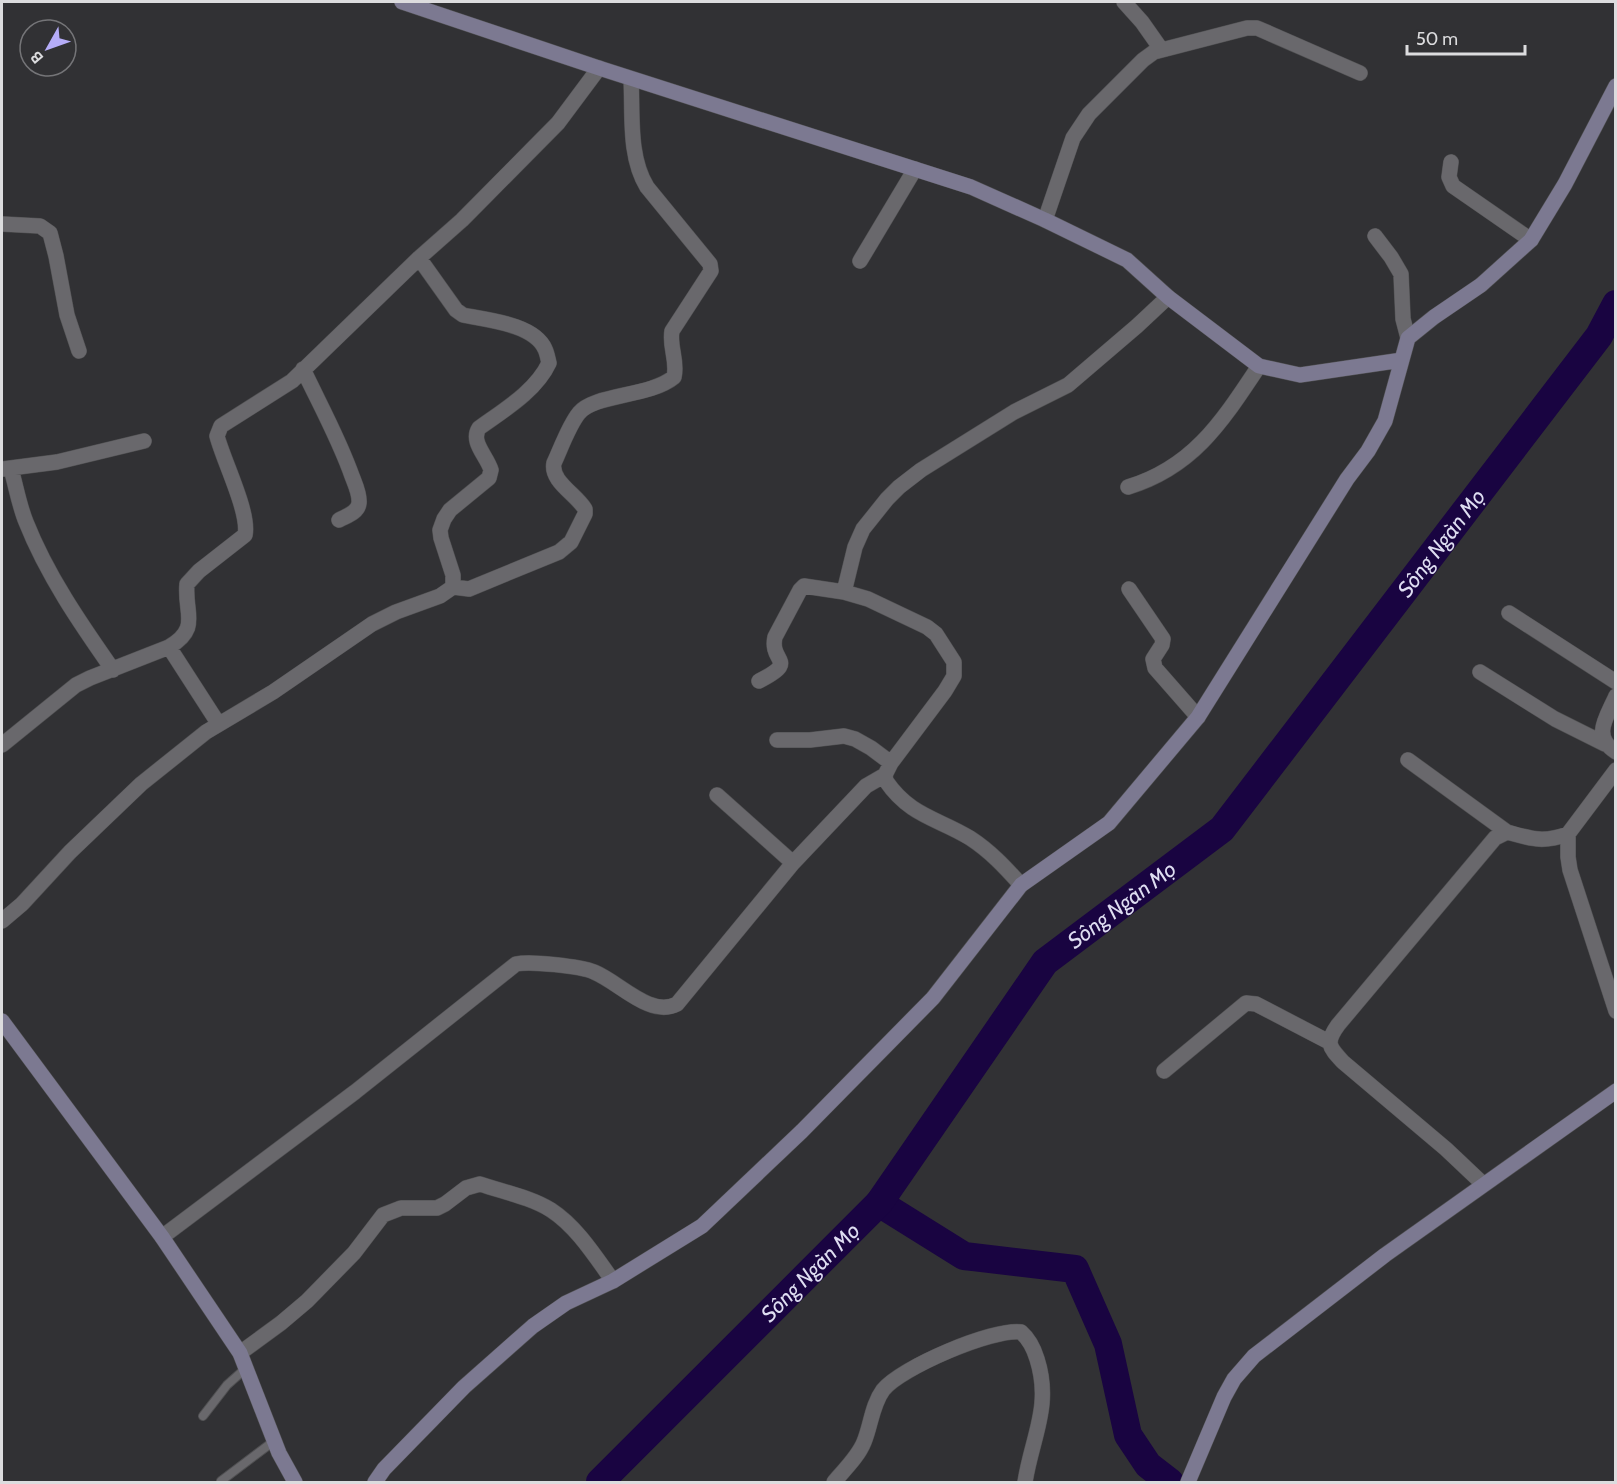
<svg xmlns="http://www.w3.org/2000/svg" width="1617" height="1484" font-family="Cabin,sans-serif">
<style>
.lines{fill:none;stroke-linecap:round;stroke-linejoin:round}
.river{stroke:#190441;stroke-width:28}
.lane-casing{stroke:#505052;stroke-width:10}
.street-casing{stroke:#505052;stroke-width:16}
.secondary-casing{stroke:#505052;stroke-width:16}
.lane{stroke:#69686c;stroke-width:8}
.street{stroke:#69686c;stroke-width:15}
.secondary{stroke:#7c7991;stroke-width:15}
.labels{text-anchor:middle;stroke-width:5;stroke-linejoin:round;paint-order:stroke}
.water-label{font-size:22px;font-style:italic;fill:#deddf1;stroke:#313134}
</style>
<rect width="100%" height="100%" fill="#313134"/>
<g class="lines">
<g class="river">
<path d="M879,1203L964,1256L1075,1269L1108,1344L1128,1435L1148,1465L1170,1482"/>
<path id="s1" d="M600,1482L879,1203L1045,962L1222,829L1599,336L1616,304"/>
</g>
<g class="lane-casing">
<path id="lane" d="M203,1416L227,1385L245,1369
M221,1481L274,1441"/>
</g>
<g class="street-casing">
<path id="street" d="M1124,2L1142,22L1161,49
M1451,162L1449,177L1453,186L1531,240
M1045,220L1073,138L1089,114L1143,60L1154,52L1247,28H1257L1360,73
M2,224L40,226L50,233L56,256L67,315L79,351
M1375,236L1391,257L1401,274L1403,319L1408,338
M860,261L915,169
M303,369C320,405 339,439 352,476C355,484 360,494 359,503C358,513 346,516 339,520
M3,469L57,462L144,441
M11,469C16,486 19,505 26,522C47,575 80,623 113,670
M1128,487C1194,467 1223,420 1259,366
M453,587L469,589L559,552L571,542L585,514V509C576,494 550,481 554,463C561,448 569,425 579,413C594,394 650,397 674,377C678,361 669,347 672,331L711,271L710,264L647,187C628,156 633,114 631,79
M1129,589L1163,639L1162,645L1153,659L1155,668L1198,717
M844,592L855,547L863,529L887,499L899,487L921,470L1014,412L1068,385L1137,326L1168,297
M1509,613L1616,682
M169,647L218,723
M1480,672L1555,719L1605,744
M759,681C800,660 769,663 775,637L800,590L804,586L844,592L868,599L927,627L936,634L954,662V676L945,691L891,763L885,775L886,781C910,816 937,818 970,838C990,851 1005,867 1021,885
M1616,696C1607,717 1591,736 1616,752
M777,740H810L844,736L855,739L871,748L891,763
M2,745L76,685L90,678L169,647C201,628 184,613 187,584L199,571L245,535C250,513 223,460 217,436L221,426L292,381L419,258L462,220L558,123L599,68
M1408,760L1507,832
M1616,770L1568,834V857L1570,870L1616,1011
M717,795L793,863
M2,921L22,904L70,852L141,784L206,732L273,692L372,624L396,612L440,596L453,587V575L441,538L440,530L444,519L450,510L489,478L491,470C487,456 470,442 479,428C504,410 536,391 549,363C548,359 547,353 545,349C534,324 487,320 463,315L456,310L419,258
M1164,1071L1246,1003L1256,1004L1329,1042
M1483,1184L1446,1149L1343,1062C1329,1047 1325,1043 1338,1025L1495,838L1507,832C1532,839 1543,843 1568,834
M162,1237L355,1092L516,964C530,961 580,966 594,972C619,982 650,1018 677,1004L793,863L866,786L885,775
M240,1353L281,1323L307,1301L354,1253L383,1215L401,1208H437L445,1204L466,1188L480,1184C503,1192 530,1197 551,1210C577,1227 595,1256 613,1281
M834,1482C844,1470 858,1457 864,1442C871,1425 872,1405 883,1390C900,1368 993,1328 1021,1332C1029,1339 1034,1349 1037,1359C1052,1406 1032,1437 1025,1482"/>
</g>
<g class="secondary-casing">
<path id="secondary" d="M402,2L599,68L971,187L1045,220L1127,260L1168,297L1259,366L1300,375L1402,360
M2,1021L162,1237L240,1353L279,1453L295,1482
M375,1482L384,1469L464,1387L533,1326L566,1303L613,1281L702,1226L802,1131L933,998L1021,885L1109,823L1198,717L1347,479L1368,451L1385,421L1408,338L1434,317L1481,285L1531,240L1565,184L1616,86
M1188,1482L1224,1397L1234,1379L1254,1356L1385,1255L1616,1091"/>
</g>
<use href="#lane" class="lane"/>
<use href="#street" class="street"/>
<use href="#secondary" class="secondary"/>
</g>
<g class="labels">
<g class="water-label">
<text dy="8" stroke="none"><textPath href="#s1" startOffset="1269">Sông Ngàn Mọ</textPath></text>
<text dy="8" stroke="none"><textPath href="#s1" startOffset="783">Sông Ngàn Mọ</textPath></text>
<text dy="8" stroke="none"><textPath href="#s1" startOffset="297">Sông Ngàn Mọ</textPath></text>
</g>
</g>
<rect width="1617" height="1484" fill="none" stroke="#dcdcde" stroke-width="6"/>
<g transform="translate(48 48) rotate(230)"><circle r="28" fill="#313134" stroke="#757578" stroke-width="1.5"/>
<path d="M0-4.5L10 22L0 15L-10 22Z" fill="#b5acf8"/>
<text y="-9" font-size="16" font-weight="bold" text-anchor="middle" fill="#dcdcde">B</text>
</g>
<path d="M1407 45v9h118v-9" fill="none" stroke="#dcdcde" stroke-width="3"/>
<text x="1416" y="45" font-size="18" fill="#dcdcde" stroke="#313134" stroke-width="4.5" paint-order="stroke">50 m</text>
</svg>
